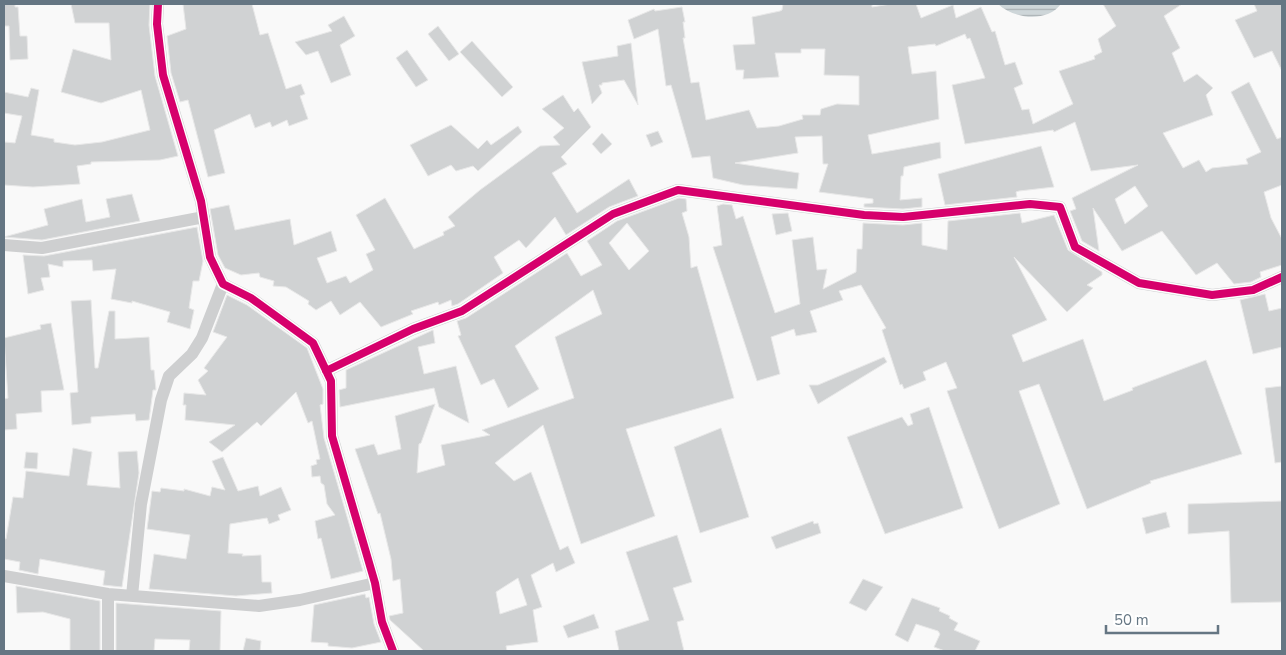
<svg xmlns="http://www.w3.org/2000/svg" width="1286" height="655" font-family="'Nunito Sans',sans-serif">
<style>
.water{fill:url(#water-rules)}
.building{fill:#d0d2d3;stroke:#e8e8e8;fill-rule:evenodd}
.lines{fill:none;stroke-linecap:round;stroke-linejoin:round}
.street{stroke:#cecfd0;stroke-width:12}
.cycleway-casing{stroke:#fff;stroke-width:11}
.cycleway{stroke:#d6006c;stroke-width:8}
</style>
<defs>
<pattern id="water-rules" width="6" height="5" patternUnits="userSpaceOnUse" patternTransform="scale(1.25)"><rect width="6" height="5" fill="#ced6d9"/><path d="M0 2.5h6" fill="none" stroke="#abb2b5"/></pattern>
</defs>
<rect width="100%" height="100%" fill="#f9f9f9"/>
<path class="water" d="M998,4H1061C1047,23 1014,19 998,4Z"/>
<path class="building" d="M4,4H15V7H18L20,36H27L28,59L10,60L9,26H4Z
M71,4H150L149,25L155,76L178,156L160,160L91,162V164L77,166L80,184L33,187L4,185V142L15,143L22,116L4,113V92L28,97L31,88L39,90L31,135L54,139V142L75,145L102,142L150,130L141,90L101,103L61,92L73,49L111,60L109,23H75Z
M183,4H252L260,35L268,33L286,89L301,84L305,94L300,96L308,119L289,126L287,120L272,127L270,122L255,128L250,114L214,130L225,173L208,177L188,100L180,102L171,73L167,36L186,29Z
M783,4H872V7L891,4H916L921,18L953,5L956,18L981,7L992,32L995,31L1005,65L1015,62L1023,84L1014,88L1022,110L1029,109L1033,124L1073,104L1059,71L1095,59L1094,56L1102,52L1098,39L1116,26L1103,4H1182L1164,16L1180,48L1172,53L1184,82L1197,74L1213,88L1206,95L1213,115L1163,133L1183,168L1199,160L1206,172L1212,168L1248,164L1246,159L1261,152L1231,92L1249,82L1277,139L1282,137V185L1264,192L1271,218L1282,239V265L1260,272L1261,277L1251,282L1234,284L1217,263L1196,275L1162,231L1122,251L1093,208L1099,251L1082,241L1070,211L1076,209L1072,198L1138,165L1091,171L1075,122L1054,132L1053,130L965,144L952,85L985,78L970,38L967,39L965,34L936,46L935,44L908,47L912,74L936,71L939,119L868,135L872,154L940,142L941,158L904,167L903,176H901L900,200L922,198V207L903,209L864,207V204L873,203V199L819,192L828,164H823L822,136L795,137L798,153L735,163L799,173L797,189L743,185L713,178L710,156L692,158L671,85L666,86L658,29L634,39L628,20L654,9L655,11L682,7L685,22H683L685,38H683L691,83L699,82L706,120L749,110L757,128L779,126L803,119L802,115H820L821,109L837,104L859,105V76L824,75L825,49H801V53H775L779,77L743,79L744,70H736L733,45L755,44L752,17L780,11L782,10ZM1135,186L1148,206L1125,224L1115,199Z
M1254,4H1282V71L1272,51L1254,58L1235,20L1257,11Z
M344,16L355,36L340,45L351,75L331,83L318,51L306,55L295,42L332,31L328,25Z
M438,26L459,54L449,61L428,34Z
M472,41L513,87L502,97L460,52Z
M631,43L638,105L624,80L602,83V85H599L602,93L592,104L582,62L618,56L617,46Z
M407,50L428,80L416,87L396,58Z
M563,95L574,112L578,108L591,127L561,157L567,164L552,173L577,213L629,179L638,196L609,207L566,235L555,217L526,248L519,240L494,257L503,273L458,304L452,306L451,300L439,305L438,302L411,311L413,314L381,327L360,302L340,315L331,301L316,310L308,304L309,301L286,287L273,286L274,281L260,277L259,273L241,275L225,268L218,255L210,209L229,205L235,230L290,219L294,245L331,231L337,251L317,258L327,283L346,276L350,283L373,270L366,254L375,250L356,215L385,198L414,249L444,235L443,232L455,226L448,217L480,190L540,146L560,145L553,137L564,128L542,109Z
M451,125L478,149L487,140L491,145L518,126L522,132L478,171L473,166L456,171L451,165L428,176L410,145Z
M658,131L663,142L651,147L646,135Z
M602,133L612,144L601,154L592,144Z
M1041,146L1054,187L1019,191L1016,192L1017,197L945,205L938,174Z
M132,194L140,221L42,240L4,237L48,225L44,209L82,199L86,222L110,217L106,199Z
M679,198L686,199L687,211L682,213L689,237L691,268L697,266L734,398L626,429L655,516L581,544L543,425L495,463L514,481L531,472L560,550L568,546L575,563L556,572L553,563L531,575L542,607L533,610L538,642L506,646L507,651H424L390,620L389,616L403,613L400,579L393,581L391,559L380,513L378,514L355,449L374,444L378,455L401,449L395,416L435,404L421,443L419,444L417,473L445,465L441,445L490,435L482,430L574,398L555,337L602,314L593,290L515,346L539,389L508,408L494,379L481,385L458,336L461,335L457,321L466,318L567,253L581,276L602,265L587,241L617,221ZM627,223L649,251L629,270L609,243ZM518,578L527,605L500,614L496,592Z
M723,204L732,205L736,219L743,216L775,313L800,304L792,240L813,237L817,270L827,269L823,289L856,272L857,249H862L863,223L903,225L922,223V245L947,250L948,221L1020,213L1022,223L1054,215L1068,250L1102,272V275L1087,285L1093,288L1067,312L1014,257L1047,320L1012,335L1023,362L1083,339L1104,401L1133,390L1132,388L1206,360L1242,454L1150,481L1151,483L1087,509L1039,384L1019,391L1060,504L999,529L947,391L957,388L946,362L923,372L926,380L904,389L902,384L900,385L882,330L886,328L861,285L839,291L843,300L810,311L817,332L796,336L794,329L771,337L780,374L757,381L713,247L722,245L717,206Z
M788,213L792,231L776,235L772,214Z
M197,227L203,261L199,281H193L189,308L194,310L190,329L167,322L170,312L132,301V303L111,299L116,269L93,271L92,260L63,261V267L48,264L50,277L41,278L44,290L28,294L23,255L44,256Z
M1265,294L1269,311L1282,308V347L1253,354L1240,300Z
M227,295L247,305L307,348L323,389V404L320,405L324,438L363,571L331,579L321,538L318,539L315,521L335,515L327,504L324,485L321,483L320,476L312,477L311,466L317,464L316,460L320,459L312,421L308,423L296,392L261,426L257,422L222,452L209,442L235,425L185,420L186,405H183L184,393L206,395L198,380L208,371L204,368L227,337L213,332Z
M91,300L95,368H98L109,311H115V339L149,337L151,370H154L156,390H153L149,420L136,421L135,414L91,417V423L72,425L70,393L78,392L71,301Z
M51,323L64,390L41,391L42,412L16,414L17,429L4,430V399L8,398L4,338L41,329L40,325Z
M433,330L435,343L418,347L424,374L456,366L469,423L439,407L434,388L340,407L339,390L346,388V370Z
M884,357L887,362L818,404L809,385H818Z
M1282,386V462L1275,463L1265,388Z
M929,407L963,508L885,534L847,437L902,417L908,426L913,424L910,414Z
M721,428L749,517L700,533L674,447Z
M73,448L92,452L87,485L120,488L118,452L137,451L139,473L122,587L103,585L105,571L40,559L38,574L19,570L20,562L4,559V538L6,539L13,497L23,498L26,471L69,476Z
M26,452L38,453L37,469L24,468Z
M223,457L238,491L258,486L260,496L281,487L291,510L278,515L280,520L269,524L267,518L230,524L228,553L243,554L242,556L261,555L262,582H271L272,593L236,596L149,589L154,554L186,559L190,535L147,529L152,491L160,492L161,488L184,491V489L210,496L212,487L225,490L212,461Z
M1282,501V602L1231,603L1229,531L1188,534V504Z
M1166,512L1170,527L1146,534L1142,518Z
M813,521L814,524L818,523L821,533L776,549L771,537Z
M677,535L692,582L673,588L684,620L677,622L684,651H619L615,631L649,620L626,552Z
M863,579L883,587L866,611L849,603Z
M16,586L100,601V651H70V619L43,612L17,613Z
M365,594L366,598L369,597L374,624L381,642L352,648L328,646V643L311,642L314,605Z
M912,598L940,608L939,611L950,616L949,618L958,623L954,630L980,641L975,651H945L934,647L940,634L938,631L916,624L908,642L895,635Z
M116,603L221,611L220,651H189L190,640L155,639L154,651H116Z
M594,614L599,628L568,638L563,626Z
M246,638L261,641L260,651H243Z"/>
<g class="lines">
<path class="street" d="M158,4L157,24L163,75L201,201L210,257L223,284L251,298L313,343L331,381L332,436L375,583L382,622L393,651
M4,245L42,248L204,217
M326,371L413,329L462,311L613,214L678,190L864,215L903,217L1030,204L1060,207L1075,247L1139,283L1212,295L1253,290L1282,277
M4,576L108,594L259,606L300,600L375,583
M132,596L141,504L161,400L169,376L192,354L202,338L223,284
M108,651V594"/>
<g class="cycleway-casing">
<path id="cycleway" d="M158,4L157,24L163,75L201,201L210,257L223,284L251,298L313,343L331,381L332,436L375,583L382,622L393,651
M326,371L413,329L462,311L613,214L678,190L864,215L903,217L1030,204L1060,207L1075,247L1139,283L1212,295L1253,290L1282,277"/>
</g>
<use href="#cycleway" class="cycleway"/>
</g>
<rect width="1286" height="655" fill="none" stroke="#657683" stroke-width="10"/>
<path d="M1106 625v8h112v-8" fill="none" stroke="#657683" stroke-width="2.5"/>
<text x="1114" y="625" font-size="15" fill="#657683" stroke="#ffffff" stroke-width="4" paint-order="stroke">50 m</text>
</svg>
